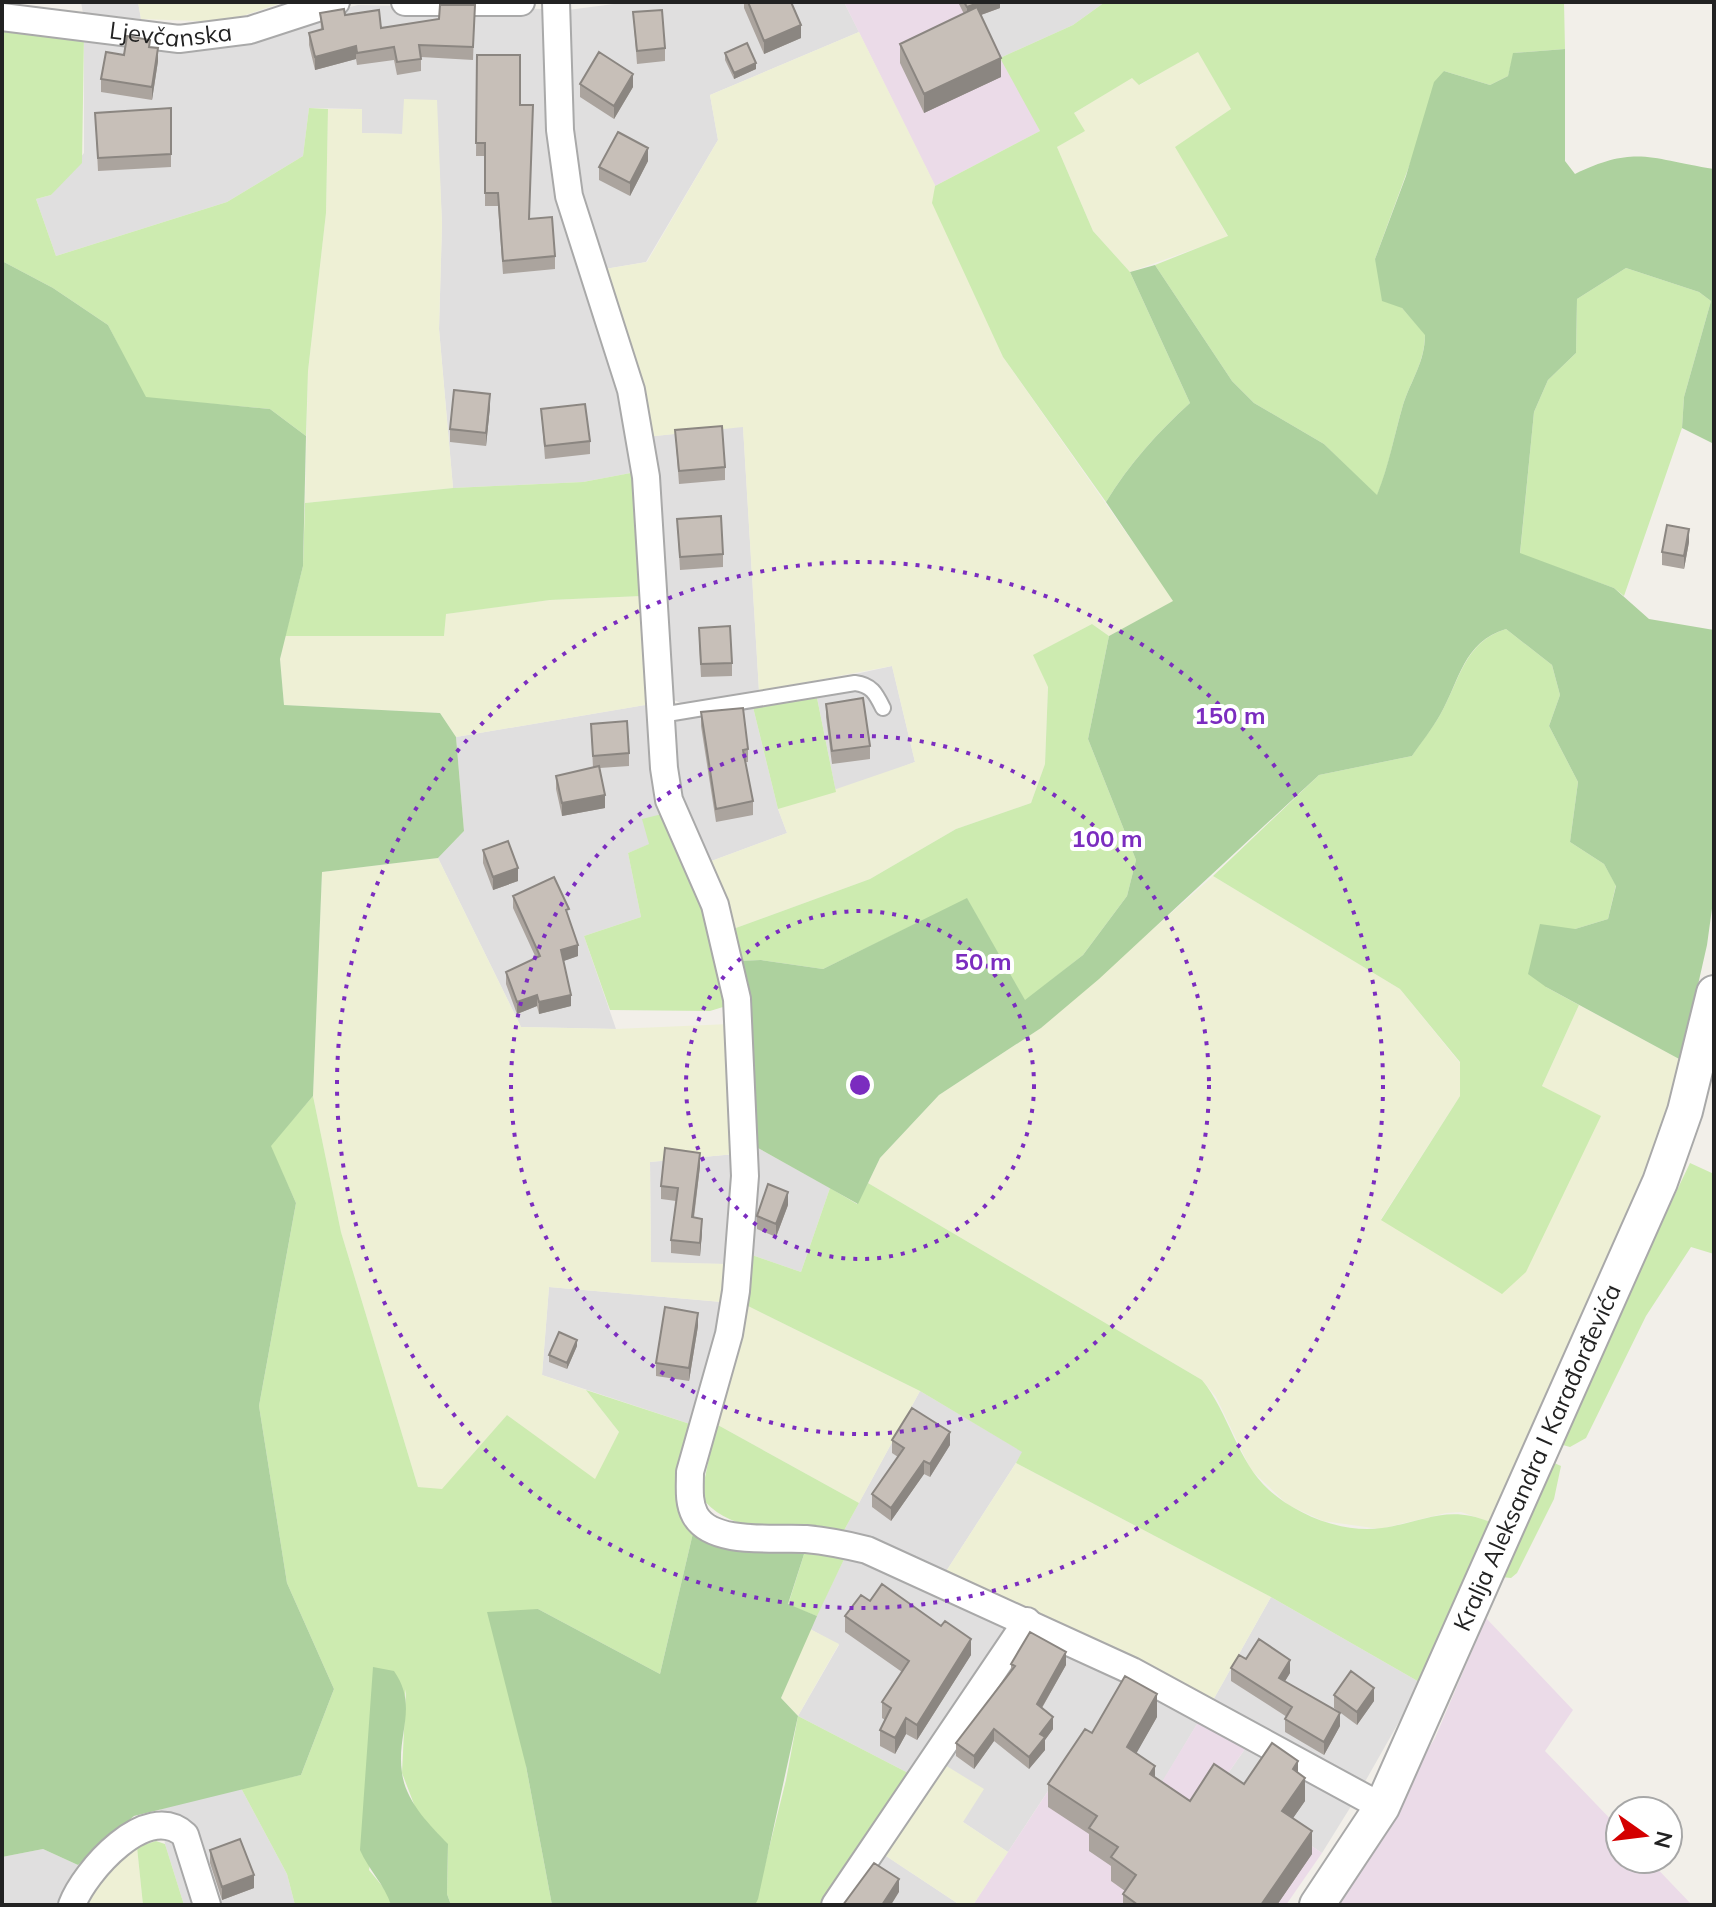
<svg xmlns="http://www.w3.org/2000/svg" width="1716" height="1907" font-family="Mulish,sans-serif">
<style>
.residential{fill:#e0dfdf}
.industrial{fill:#ebdbe8}
.farmland{fill:#eef0d5}
.grass{fill:#cdebb0}
.forest{fill:#add19e}
.lines{fill:none;stroke-linecap:round;stroke-linejoin:round}
.service-casing{stroke:#a9a9a9;stroke-width:18}
.minor-casing{stroke:#a9a9a9;stroke-width:30}
.tertiary-casing{stroke:#a9a9a9;stroke-width:38}
.service{stroke:#fff;stroke-width:14}
.minor{stroke:#fff;stroke-width:26}
.tertiary{stroke:#fff;stroke-width:34}
.wall{fill:#aba49e}
.shaded-wall{fill:#8b8681}
.building{fill:#c7bfb8;stroke:#8b8681;stroke-width:2}
.ring{fill:none;stroke:#7b2cbf;stroke-width:4;stroke-dasharray:4 8}
.labels{text-anchor:middle;stroke-width:8;stroke-linejoin:round;paint-order:stroke}
.street-label{font-size:24px;fill:#222;stroke:#fff}
.centre{fill:#7b2cbf;stroke:#fff;stroke-width:4}
.ring-label{font-size:24px;text-anchor:middle;font-weight:bold;fill:#7b2cbf;stroke:#fff;stroke-width:8;stroke-linejoin:round;paint-order:stroke}
</style>
<rect width="100%" height="100%" fill="#f2efe9"/>
<path class="residential" d="M81,2H138L141,19L83,13Z
M629,2H844L859,32L710,95L718,140L646,262L605,269L575,184L568,10Z
M974,2H1105L1073,25L1000,58Z
M358,5L544,9L636,472L583,482L453,488L439,329L442,224L436,100L403,134L362,133L361,109L309,108L303,156L227,202L56,256L36,199L51,195L84,153V34L295,21Z
M743,426L759,691L683,704L669,698L646,437Z
M892,666L915,762L836,792L814,683Z
M651,704L662,814L650,844L628,853L641,917L584,936L616,1029L521,1027L438,858L464,831L456,737Z
M753,707L778,809L787,833L706,863L677,802L672,729L677,721Z
M758,1148L830,1188L801,1272L752,1255Z
M735,1154L726,1264L651,1263L650,1162Z
M549,1287L722,1302L693,1425L542,1375Z
M920,1391L1023,1452L945,1573L842,1534Z
M847,1553L1016,1624L912,1775L798,1716L839,1645L810,1629Z
M1271,1597L1421,1683L1362,1787L1212,1702Z
M1030,1630L1200,1719L1160,1786L1082,1739L1008,1852L963,1822L945,1765Z
M1247,1746L1353,1803L1322,1853L1220,1785Z
M241,1788L287,1874L295,1905H184L165,1844L160,1808Z
M43,1849L78,1865L61,1905H2V1857Z
M883,1854L960,1905H846Z"/>
<path class="industrial" d="M844,2H974L1040,131L935,186Z
M1486,1618L1573,1710L1545,1751L1620,1829V1859H1648L1692,1905H1326L1377,1833L1435,1738Z
M1200,1719L1247,1746L1220,1785L1322,1853L1286,1905H973L1083,1738L1160,1785Z"/>
<path class="farmland" d="M138,2H284L225,22L141,19Z
M859,32L935,185L933,203L1003,357L1174,601L1109,636L1092,624L1034,655L1048,686L1045,764L1031,803L956,829L870,879L733,929L706,863L787,833L778,809L915,762L892,666L759,691L743,427L646,437L605,269L647,262L718,140L710,95Z
M1198,51L1231,109L1176,147L1228,237L1130,272L1093,231L1057,147L1084,131L1073,114L1132,77L1140,85Z
M404,99L437,100L442,224L439,329L453,488L305,503L308,371L326,213L328,109H362V133L402,134Z
M642,596L651,704L456,737L440,713L284,705L280,659L285,636H444L445,614L550,600Z
M438,858L521,1027L616,1029L729,1024L735,1154L650,1162L651,1262L726,1264L722,1302L549,1287L542,1375L586,1390L619,1432L595,1480L507,1415L442,1490L418,1487L341,1232L313,1096L322,872Z
M1213,876L1400,989L1460,1063V1096L1381,1219L1600,1117L1542,1086L1579,1005L1681,1060L1656,1145L1490,1522L1461,1512L1446,1513L1380,1529L1323,1521L1288,1505L1251,1470L1216,1397L1202,1380L868,1183L880,1158L939,1095L1041,1028Z
M748,1306L920,1391L859,1503L716,1424Z
M1016,1463L1271,1597L1212,1702L945,1573Z
M810,1629L839,1644L798,1716L781,1698Z
M945,1765L984,1789L963,1822L1008,1852L973,1905H960L883,1854Z
M137,1847L143,1905H85L105,1871Z"/>
<path class="grass" d="M1105,2H1564L1565,49L1514,53L1508,76L1490,85L1444,71L1375,259L1402,308L1425,334C1425,362 1411,380 1403,405C1394,436 1389,466 1377,496L1324,444L1254,403L1232,381L1155,265L1228,236L1175,147L1231,109L1198,52L1139,85L1132,78L1074,113L1085,131L1057,147L1093,231L1130,272L1190,403C1157,433 1130,463 1106,502L1003,357L932,203L935,186L1040,131L1000,58L1073,25Z
M2,23L84,34L82,163L51,195L36,199L56,256L227,202L303,156L309,108L328,109L326,213L308,371L306,436L270,409L145,398L108,325L53,288L2,261Z
M1626,268L1699,292L1711,301L1684,397L1682,428L1624,596L1614,588L1520,554L1534,412L1548,380L1576,353L1577,299Z
M636,472L642,596L550,600L446,614L444,636H285L303,566L305,503L453,488L583,482Z
M1092,624L1109,636L1088,739L1136,860L1127,896L1083,955L1025,1001L967,899L823,969L761,960L738,961L733,929L870,879L956,829L1031,803L1045,764L1048,687L1033,655Z
M1506,629L1552,665L1560,695L1549,726L1578,782L1570,842L1604,864L1616,885L1608,919L1575,929L1546,987L1579,1005L1542,1086L1601,1116L1526,1272L1502,1294L1381,1220L1460,1096V1062L1400,989L1213,876L1319,775L1412,756C1421,742 1432,729 1440,715C1460,680 1464,642 1506,629Z
M817,698L836,792L778,809L753,707Z
M662,814C691,874 722,939 723,1007L710,1011L610,1010L584,936L641,917L628,853L649,844L642,819Z
M313,1096L341,1232L418,1487L442,1489L507,1415L595,1479L619,1432L586,1390L693,1425C677,1475 667,1485 693,1533L660,1674L538,1609L526,1766L552,1905H451L447,1894L448,1845L417,1812L402,1773L406,1689L369,1870L388,1893L391,1905H295L287,1874L241,1788L301,1775L334,1689L287,1583L259,1406L296,1203L270,1146Z
M1690,1163L1714,1174V1254L1691,1247L1646,1316L1586,1438L1570,1447L1556,1443Z
M868,1183L1202,1380C1229,1413 1237,1461 1269,1490C1297,1515 1344,1534 1382,1528C1424,1522 1447,1504 1490,1522L1421,1683L1271,1597L1016,1463L1022,1452L920,1391L748,1306L752,1255L801,1272L830,1188L857,1204Z
M716,1424L859,1503L842,1534C796,1530 732,1537 701,1497Z
M1550,1461L1561,1466L1554,1499L1517,1573L1511,1578L1501,1577Z
M806,1548L847,1553L817,1616L788,1605Z
M798,1716L912,1775L826,1905H755L786,1780Z
M156,1841L165,1844L184,1905H143L137,1847Z"/>
<path class="forest" d="M1565,49V161L1575,174C1637,144 1652,160 1714,169V444L1682,428L1684,397L1711,301L1699,292L1626,268L1577,299L1576,353L1548,380L1534,412L1520,553L1614,588L1649,619L1714,630V894L1707,945L1681,1060L1546,987L1528,974L1540,924L1575,929L1608,919L1616,886L1604,864L1570,842L1578,782L1549,726L1560,695L1552,665L1506,629C1463,642 1460,680 1440,715C1432,729 1421,743 1412,756L1319,775L1099,979L1041,1028L939,1095L880,1158L858,1204L758,1148L738,961L761,960L823,969L967,898L1025,1000L1083,955L1127,896L1136,860L1088,739L1109,636L1173,601L1106,502C1130,463 1157,433 1190,403L1130,272L1155,265L1232,381L1254,403L1324,444L1377,495C1389,465 1394,436 1403,405C1411,380 1425,362 1425,335L1402,308L1382,301L1375,259L1406,176L1434,82L1444,71L1490,85L1508,76L1513,53Z
M2,261L53,288L108,325L146,397L270,409L306,436L303,566L280,659L284,705L440,713L456,737L464,831L438,858L322,872L313,1096L271,1146L296,1203L259,1406L287,1583L334,1689L301,1775L134,1816L78,1865L43,1849L2,1857Z
M693,1533C740,1556 755,1553 806,1548L788,1604L817,1616L781,1698L798,1716L758,1899L755,1905H552L526,1766L487,1612L538,1609L660,1674Z
M373,1667L394,1671C419,1707 396,1734 402,1773C406,1802 429,1824 448,1844L447,1894L451,1905H391C385,1885 368,1869 360,1850Z"/>
<g class="lines">
<g class="service-casing">
<path id="service" d="M661,715L855,683C872,685 876,694 883,708"/>
</g>
<g class="minor-casing">
<g id="minor">
<path d="M405,2H521"/>
<path d="M556,2L560,130L569,196L631,390L646,477L664,768L669,800L715,905L737,999L745,1176L736,1291L729,1334L690,1472C690,1487 688,1502 695,1515C712,1546 777,1537 806,1539C827,1541 847,1545 867,1550L1132,1671L1382,1807"/>
<path id="s1" d="M2,17L179,39L250,30L336,2"/>
<path d="M72,1905C84,1872 147,1800 185,1835L207,1905"/>
<path d="M835,1905L1027,1621"/>
</g>
</g>
<g class="tertiary-casing">
<g id="tertiary">
<path id="s2" d="M1317,1905L1382,1807L1660,1182L1685,1111L1714,993"/>
</g>
</g>
<use href="#service" class="service"/>
<use href="#minor" class="minor"/>
<use href="#tertiary" class="tertiary"/>
</g>
<path class="wall" d="M744,2H791L801,38L764,54L744,8Z
M958,2H1000V8L981,15L1001,77L924,113L900,63V44L964,14Z
M475,5L473,60L421,57V71L397,75L394,60L357,65L356,59L315,70L309,45V33L321,29L320,13L345,15L381,28L439,19Z
M633,12L665,48V61L637,64Z
M150,47L158,61L152,100L101,92V79L124,55Z
M725,53L756,69L734,79L725,60Z
M477,55L520,105L529,219L555,256V269L503,274L498,206H485V156H476Z
M580,84L633,87L614,119L580,97Z
M171,108V167L98,171L95,113Z
M648,161L630,196L599,180V167Z
M490,407L486,446L450,442V429Z
M541,409L590,441V454L545,459Z
M675,430L725,467V480L679,484Z
M677,519L723,554V567L680,570Z
M1689,542L1684,569L1662,565V552Z
M699,641L732,663V676L701,677Z
M826,704L870,746V759L832,764L826,717Z
M701,712L748,749V762H745L753,801V815L716,822L701,726Z
M591,724L629,753V766L600,768L605,808L562,816L556,789V776L593,768Z
M483,850L518,881L493,890L483,863Z
M513,896L569,918L578,956L563,961L571,1006L539,1014L537,1006L517,1014L506,984V972L536,958L513,908Z
M700,1166L694,1218L702,1232L700,1256L671,1253V1240L676,1201L661,1199V1186Z
M788,1205L776,1237L757,1229V1216Z
M698,1326L689,1381L656,1376V1363Z
M577,1346L567,1369L549,1362V1355Z
M892,1440L950,1445L930,1477L924,1474L891,1521L872,1507V1494L898,1457L892,1453Z
M870,1601L971,1655L917,1740L906,1734L895,1754L880,1746V1730L885,1720L882,1718V1702L902,1672L845,1632V1616Z
M1246,1659L1290,1673L1285,1681L1340,1726L1324,1755L1285,1732V1719L1287,1717L1231,1681V1668Z
M1011,1664L1066,1665L1042,1708L1053,1729L1045,1740V1750L1029,1769L994,1741L974,1769L956,1756V1743L1011,1672Z
M1334,1695L1374,1701L1357,1725L1334,1708Z
M1157,1717L1136,1753L1155,1777L1190,1801L1244,1784L1298,1773L1305,1801L1293,1818L1312,1854L1277,1905H1123V1894L1125,1891L1111,1881V1866L1089,1851V1834L1048,1807V1784L1092,1733Z
M210,1850L254,1888L222,1900L210,1863Z"/>
<path class="shaded-wall" d="M981,2H1000V8L967,20V7Z
M801,25V38L764,54V41Z
M356,46V59L315,70V57Z
M158,48V61L152,100V87Z
M1001,58V77L924,113V94Z
M756,63V69L734,79V73Z
M633,74V87L614,119V106Z
M648,148V161L630,196V183Z
M490,394V407L486,446V433Z
M1689,529V542L1684,569V556Z
M605,795V808L562,816V803Z
M518,868V881L493,890V877Z
M578,945V956L561,962V950Z
M537,995V1006L517,1014V1002Z
M571,995V1006L539,1014V1002Z
M700,1153V1166L692,1230V1217Z
M788,1192V1205L776,1237V1224Z
M702,1219V1232L700,1256V1243Z
M698,1313V1326L689,1381V1368Z
M577,1340V1346L567,1369V1363Z
M950,1432V1445L930,1477V1464Z
M924,1461V1474L891,1521V1508Z
M971,1639V1655L917,1740V1725Z
M1066,1652V1665L1037,1716V1704Z
M1290,1660V1673L1279,1691V1678Z
M1374,1688V1701L1357,1725V1712Z
M1157,1694V1717L1127,1770V1747Z
M1340,1713V1726L1324,1755V1742Z
M1053,1717V1729L1045,1740V1750L1029,1769V1757L1040,1734Z
M906,1718V1734L895,1754V1738Z
M994,1729V1741L974,1769V1756Z
M1298,1761V1784L1293,1769Z
M1155,1766V1789L1150,1774Z
M1305,1778V1801L1282,1834V1811Z
M1312,1831V1854L1277,1905H1261Z
M254,1875V1888L222,1900V1887Z
M899,1879V1892L891,1905H882Z"/>
<path class="building" d="M748,2H791L801,25L764,41Z
M964,2H981L967,7Z
M440,5H475L473,47L419,45L421,59L397,62L394,47L357,53L356,46L315,57L309,33L323,29L320,13L344,9L345,15L379,10L381,28L439,19Z
M977,7L1001,58L924,94L900,44Z
M662,10L665,48L637,51L633,12Z
M127,36L150,40L149,47L158,48L152,87L101,79L106,52L124,55Z
M747,43L756,63L734,73L725,53Z
M599,52L633,74L614,106L580,84Z
M477,55H520V105H533L529,219L552,217L555,256L503,261L498,193H485V143H476Z
M171,108V154L98,158L95,113Z
M618,132L648,148L630,183L599,167Z
M454,390L490,394L486,433L450,429Z
M585,404L590,441L545,446L541,409Z
M722,426L725,467L679,471L675,430Z
M721,516L723,554L680,557L677,519Z
M1667,525L1689,529L1684,556L1662,552Z
M730,626L732,663L701,664L699,628Z
M863,698L870,746L832,751L826,704Z
M743,708L748,749L743,750L753,801L716,809L701,712Z
M627,721L629,753L593,756L591,724Z
M599,766L605,795L562,803L556,776Z
M508,841L518,868L493,877L483,850Z
M554,877L569,909L566,910L578,945L561,950L571,995L539,1002L537,995L517,1002L506,972L540,956L513,896Z
M665,1148L700,1153L692,1217L702,1219L700,1243L671,1240L678,1188L661,1186Z
M768,1184L788,1192L776,1224L757,1216Z
M665,1307L698,1313L689,1368L656,1363Z
M559,1332L577,1340L567,1363L549,1355Z
M912,1408L950,1432L930,1464L924,1461L891,1508L872,1494L904,1448L892,1440Z
M882,1584L941,1626L945,1621L971,1639L917,1725L906,1718L895,1738L880,1730L891,1708L882,1702L909,1661L845,1616L861,1595L870,1601Z
M1030,1632L1066,1652L1037,1704L1053,1717L1040,1734L1045,1737L1029,1757L994,1729L974,1756L956,1743L1015,1666L1011,1664Z
M1259,1639L1290,1660L1279,1678L1340,1713L1324,1742L1285,1719L1292,1707L1231,1668L1239,1655L1246,1659Z
M1351,1671L1374,1688L1357,1712L1334,1695Z
M1125,1676L1157,1694L1127,1747L1155,1766L1150,1774L1190,1801L1214,1764L1244,1784L1272,1743L1298,1761L1293,1769L1305,1778L1282,1811L1312,1831L1261,1905H1138L1123,1894L1136,1875L1111,1857L1118,1847L1089,1828L1097,1816L1048,1784L1085,1729L1092,1733Z
M240,1839L254,1875L222,1887L210,1850Z
M874,1863L899,1879L882,1905H843Z"/>
<g class="ring">
<circle cx="860" cy="1085" r="174"/>
<circle cx="860" cy="1085" r="349"/>
<circle cx="860" cy="1085" r="523"/>
</g>
<g class="labels">
<g class="street-label">
<text dy="8" stroke="none"><textPath href="#s1" startOffset="170">Ljevčanska</textPath></text>
<text dy="8" stroke="none"><textPath href="#s2" startOffset="500">Kralja Aleksandra I Karađorđevića</textPath></text>
</g>
</g>
<circle cx="860" cy="1085" r="12" class="centre"/>
<g class="ring-label">
<text x="1230" y="724">150 m</text>
<text x="1107" y="847">100 m</text>
<text x="983" y="970">50 m</text>
</g>
<rect width="1716" height="1907" fill="none" stroke="#222222" stroke-width="8"/>
<g transform="translate(1644 1835) rotate(104)"><circle r="38" fill="#ffffff" stroke="#a7a7a7" stroke-width="2"/>
<path d="M0-6L14 30L0 20L-14 30Z" fill="#d40000"/>
<text y="-12" font-size="22" font-weight="bold" text-anchor="middle" fill="#222222">N</text>
</g>
</svg>
